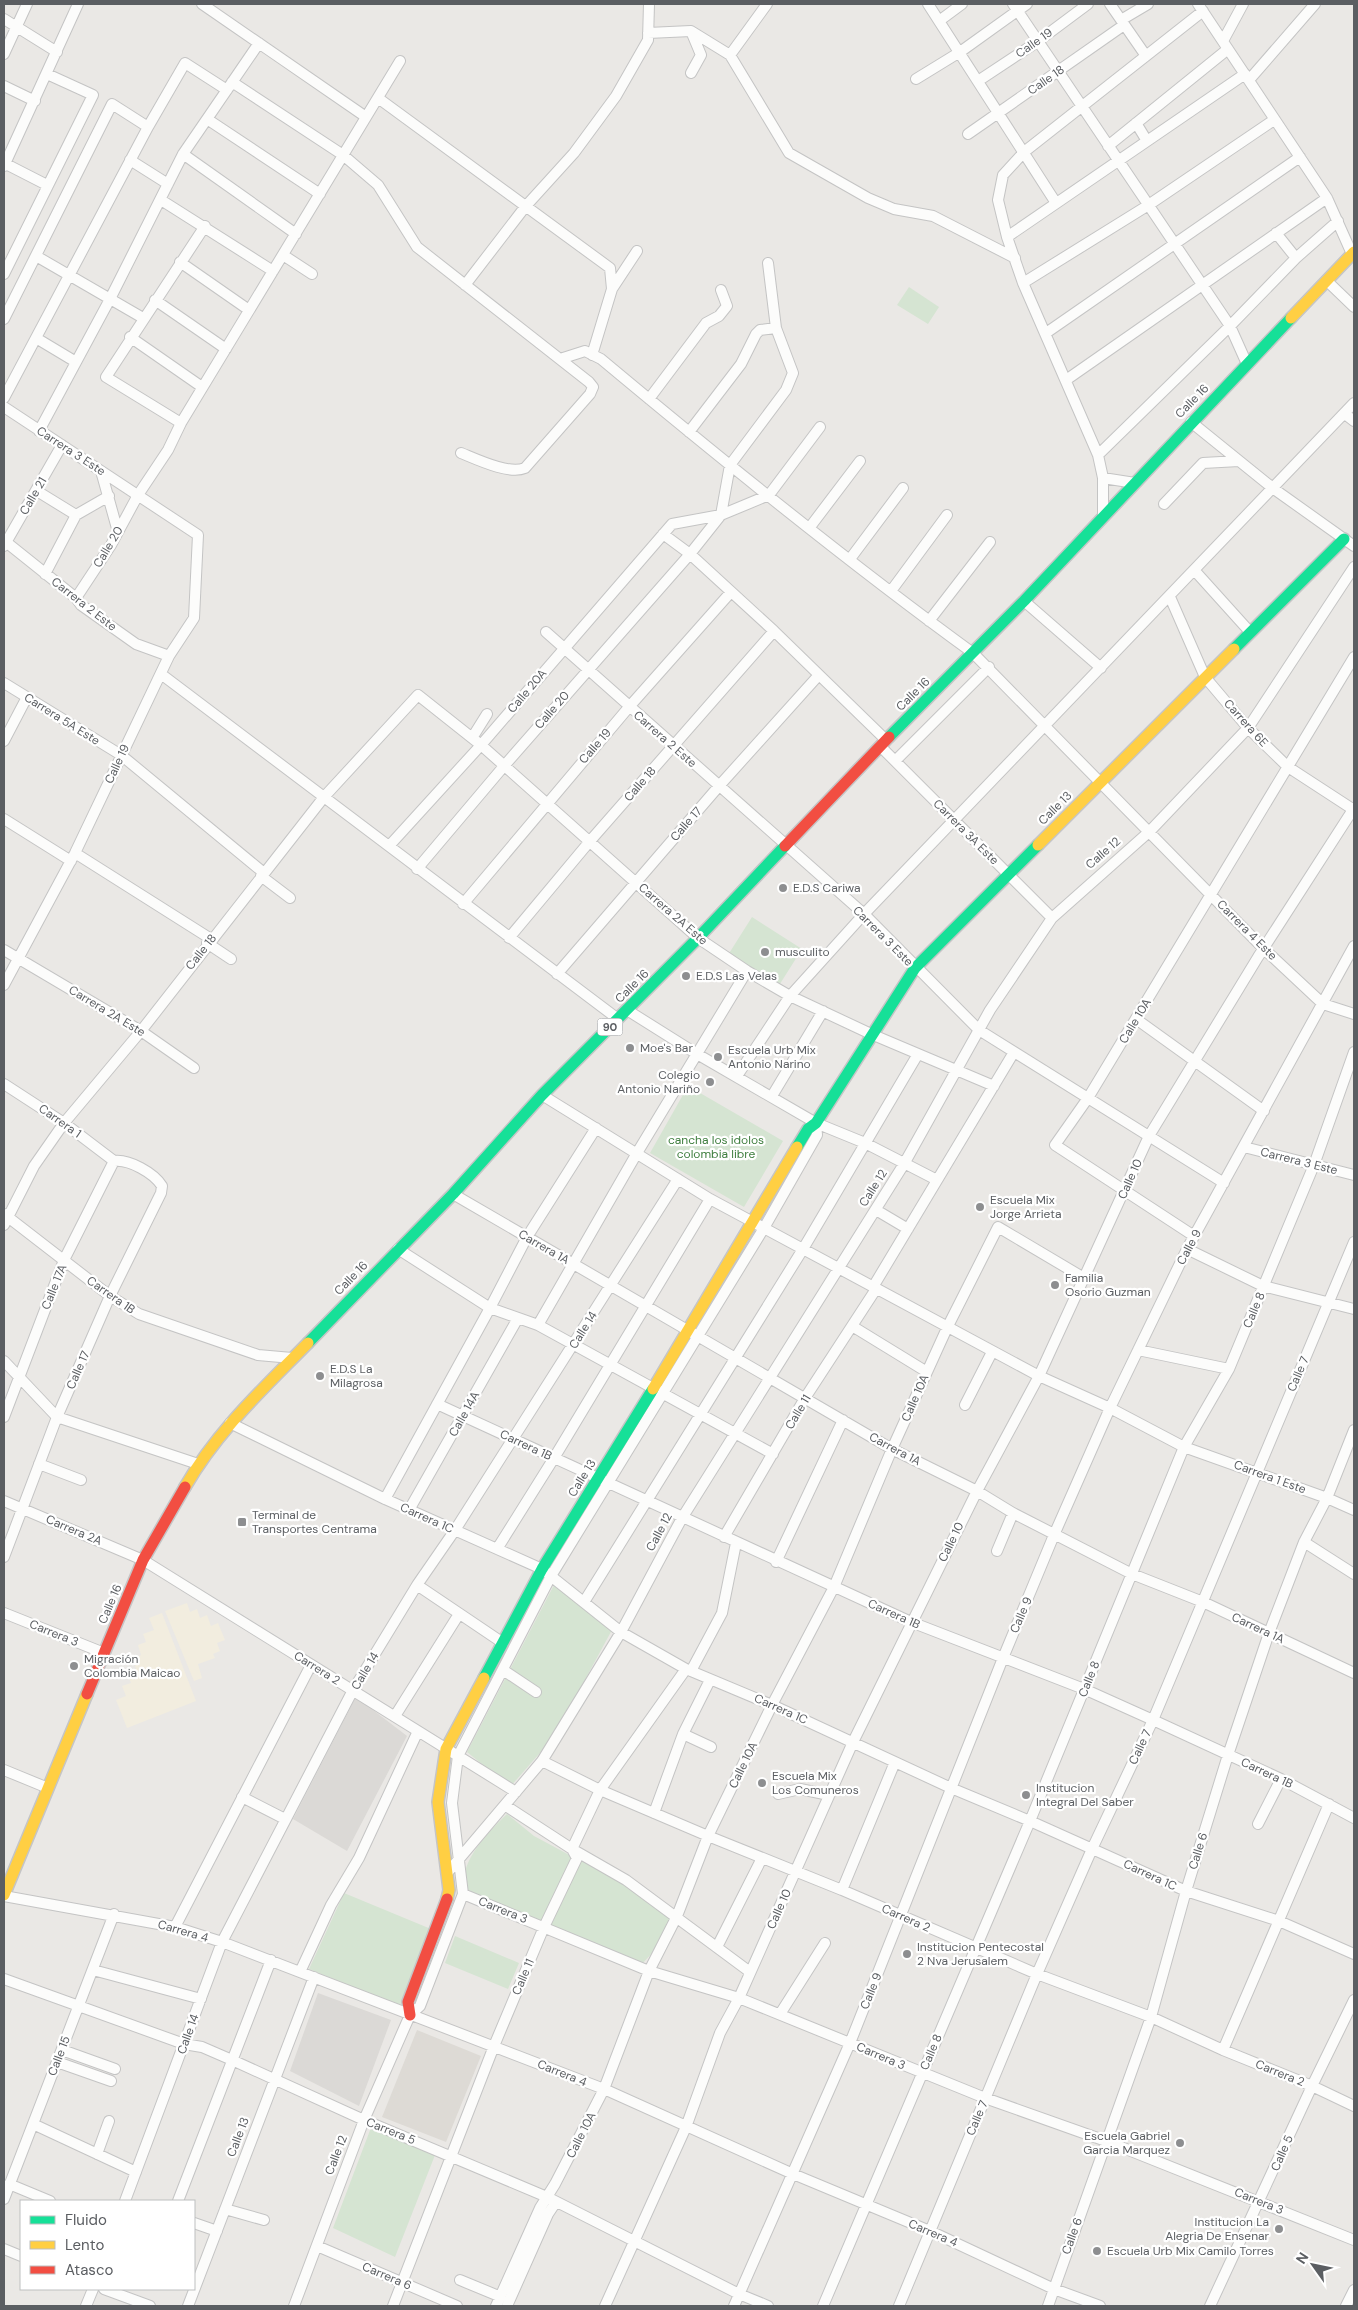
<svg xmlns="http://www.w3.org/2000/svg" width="1358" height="2310" font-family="'DM Sans',sans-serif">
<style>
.commercial{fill:#f2eddf}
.industrial{fill:#dbd9d6}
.education{fill:#dddad5}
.green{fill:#d5e4d2}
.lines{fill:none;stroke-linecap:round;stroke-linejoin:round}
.street-casing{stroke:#c4c4c4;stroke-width:12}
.fast-casing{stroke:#c5c5c6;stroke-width:14}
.slow-casing{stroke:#c5c5c6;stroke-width:14}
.jam-casing{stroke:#c5c5c6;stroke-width:14}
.street{stroke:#fcfcfb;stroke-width:10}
.fast{stroke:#16e098;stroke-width:11}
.slow{stroke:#ffcf43;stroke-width:11}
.jam{stroke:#f24e42;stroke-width:11}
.poi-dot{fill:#8d8e90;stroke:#fff;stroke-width:2}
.labels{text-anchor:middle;stroke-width:4.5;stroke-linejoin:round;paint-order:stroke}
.shield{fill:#fff;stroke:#8c8e91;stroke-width:1}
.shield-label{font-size:11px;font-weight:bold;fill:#5b5e62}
.street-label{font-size:12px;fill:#5b5e62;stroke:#fff}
.poi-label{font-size:12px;fill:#5b5e62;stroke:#fff;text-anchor:start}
.park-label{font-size:12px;fill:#3e7e3e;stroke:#fff}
</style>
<rect width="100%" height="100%" fill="#eae8e5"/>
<path class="commercial" d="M187,1603L190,1612L197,1609L200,1618L207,1615L211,1626L218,1623L225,1640L217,1643L220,1651L213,1654L215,1658L198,1664L202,1678L194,1681L165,1611Z
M162,1613L196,1701L127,1728L116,1700L126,1696L122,1686L131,1683L127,1673L136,1669L133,1659L141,1655L138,1645L146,1642L143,1634L154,1630L149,1618Z"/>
<path class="industrial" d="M356,1697L407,1736L347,1851L293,1819Z
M318,1993L391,2020L359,2106L290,2071Z"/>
<path class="education" d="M417,2030L481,2056L446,2142L382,2117Z"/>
<path class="green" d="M909,287L939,307L928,324L897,305Z
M752,917L802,949L778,987L728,955Z
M688,1086L783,1141L744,1207L650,1153Z
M554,1585L613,1628L554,1737L510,1787L467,1752Z
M507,1814L534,1836L575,1858L541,1922L500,1907L465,1888C465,1883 463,1877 465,1872C470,1851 492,1828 507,1814Z
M579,1856L623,1881L674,1916L654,1951L642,1964L547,1925Z
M344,1893L431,1929L400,2006L309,1969Z
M455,1936L519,1963L508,1989L445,1963Z
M372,2125L437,2150L395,2257L333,2228Z"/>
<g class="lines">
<g class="street-casing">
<path id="street" d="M202,4L366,117
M928,4L1056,203
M1013,4L1230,326L1247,364
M1110,4L1146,56
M1198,4L1327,198L1352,254
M4,19L57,52
M1121,20L1148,4
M939,21L962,4
M691,31L701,55L691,73
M648,33L691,31L730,55L767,4
M1223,41L1243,4
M4,54L27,4
M730,55L789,153L868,198L894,209L933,216L1015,258
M916,79L960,52L1027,4
M1249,80L1315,4
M978,81L1037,42L1088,4
M232,82L343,155L378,185L417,247L589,382L593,387L590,394L525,468C509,475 476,459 461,453
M4,86L35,101
M378,98L610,268L612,289L592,355
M207,119L320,194
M1136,123L1147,141
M968,134L1124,25
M1108,146L1228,49
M183,154L296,234
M130,160L168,184
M4,163L47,185
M4,166L78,4
M161,200L273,271
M1276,233L1296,258
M1007,237L1245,74
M283,255L312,274
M36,256L143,318
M180,262L249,310
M4,274L93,95L47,74
M1327,281L1354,307
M1023,283L1147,206L1274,120
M465,285L525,207L574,153L616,96L648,40L649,4
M612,289L637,251
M155,300L226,349
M4,319L112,104L148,127
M1046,333L1300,157
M130,337L202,387
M36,338L76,362
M560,359L585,351L601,359C722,460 845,560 973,653L1263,948L1323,1004L1354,1014
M1066,380L1327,198
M4,398L148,127L185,63L227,90
M649,399L706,323L719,316L727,306L721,290
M4,407L198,535L194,618L169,656L75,853L4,985
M1345,414L1354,421
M1191,422L1274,489L1354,546
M181,423L106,377L205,226
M39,431L110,299L183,154L259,43
M689,432L741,364L756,334L760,330L776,328
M1098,455L1230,326L1296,258L1338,221
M101,471L118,532
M1103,478L1135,483
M37,491L76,515
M1164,504L1203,463L1239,461
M1103,516V478L1098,455L1023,283L1007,237L998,200L1003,175L1024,152L1203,11
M810,527L860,461
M663,534L690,554L774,631L886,740
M6,542L76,598L81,605L136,644L169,656
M4,546L62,445
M850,559L903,488
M1195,571L1250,632
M45,574L76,515L109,496
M891,591L947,515
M1170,597L1205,677L1248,728L1288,767L1354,810
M76,598L111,545L138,495L168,450L181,423L400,61
M1024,601L1101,668
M929,621L990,542
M546,632L864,914L979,1030L1224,1183
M161,674L618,1019
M4,683L121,755L264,873
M472,738L487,714
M4,741L27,697
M880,746L1052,918
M895,761L989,667
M4,819L71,861
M389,846L481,745L672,524L721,515L769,495L820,427
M75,853L211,939
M417,869L504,766L690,554L721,515L730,465L786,390L793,373L776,328L768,263
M261,876L290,898
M463,904L629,707L731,592
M509,938L590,841L774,631
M207,943L231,959
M4,950L141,1031L194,1068
M557,974L719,786L818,676
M627,1010L697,1054L816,1123L865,1143L937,1180
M1136,1019L1264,1111
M737,1076L790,996L864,914L1354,403
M4,1084L64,1123L114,1161
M542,1095L710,1199L1039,1376L1110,1408L1184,1447L1327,1498L1354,1510
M772,1096L823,1011
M1244,1147L1354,1175
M453,1194L892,1449L977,1491L1013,1513L1132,1574L1203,1602L1354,1673
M876,1210L908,1229
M4,1214L110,1296L139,1314L258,1355L292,1358
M4,1225L34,1166L64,1123L141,1031L324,797L418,695L481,745L698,938L747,971L790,996L871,1034L994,1086
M1194,1236L1055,1145L1088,1098L1354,657
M398,1249L490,1308L538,1325L773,1454
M1187,1249L1263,1286L1354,1309
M873,1287L1014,1052
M538,1325L637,1153L747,971
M852,1326L927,1372
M1138,1350L1229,1369
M4,1361L57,1417L198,1464
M437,1404L911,1622L1084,1689L1153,1720L1281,1779L1354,1818
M965,1405L992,1352
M4,1417L64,1260L114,1161
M230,1423L385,1499L542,1569L621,1632L686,1669L772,1705L951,1788L1030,1821L1186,1891L1279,1921L1354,1954
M39,1464L81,1480
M385,1499L490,1308L527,1237L596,1128
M4,1501L143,1560L516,1792
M409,1510L518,1318
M724,1537L805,1398L876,1289
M1304,1542L1354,1574
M497,1549L554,1458L710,1199
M997,1551L1013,1513
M4,1557L57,1417L110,1296L161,1193L162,1186C154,1173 129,1159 114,1161
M776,1562L843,1420
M417,1585L503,1643
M584,1602L803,1249L918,1054
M4,1613L104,1653
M503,1670L536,1692
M691,1671L722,1613L736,1543
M395,1716L459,1614
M683,1734L711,1747
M542,1761L600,1790L708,1836L842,1890L1037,1974L1151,2017L1223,2050L1312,2086L1354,2106
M4,1770L48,1788
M778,1794L800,1789L829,1795
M242,1797L285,1819
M506,1806L572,1849L626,1880L750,1972
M654,1813L683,1734L710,1680
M1258,1824L1281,1779
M448,1872L542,1761L621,1632L682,1518L904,1164L990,1010L1052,918L1150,831L1248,728L1354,567
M842,1890L895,1762
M463,1894L649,1971L739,1998L985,2098L1106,2141L1354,2240
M4,1896L175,1927L222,1942L604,2089L793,2174L930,2231L1054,2289L1100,2306
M175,1927L311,1665
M717,1947L762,1858
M93,1970L201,1999
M300,1972L331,1905L359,1858L418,1731
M4,1979L184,2044L202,2047L232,2060L364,2120L547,2197L739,2294L768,2306
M780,2014L825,1943
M62,2050L115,2069
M1223,2050L1329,1804
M57,2062L111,2081
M33,2124L136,2172
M97,2154L109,2121
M9,2184L50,2201
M4,2199L114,1914
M125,2201L222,1942L353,1690L417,1585L455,1530L678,1179
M178,2201L271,1960
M225,2209L264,2220
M194,2223L217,2231
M317,2246L457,2306
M4,2249L21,2256
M460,2280L501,2297
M104,2289L150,2306
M86,2306L93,2289
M188,2306L314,1977
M294,2306L364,2120L410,2015L420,2006L463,1894L452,1803L458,1756L551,1576L764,1228L817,1135L816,1123
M393,2306L494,2046L544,1927L577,1858L572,1849L600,1790L686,1669
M496,2306L540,2208L555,2184L604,2089L649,1971L677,1916L708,1836L772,1705L834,1587L892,1449L947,1328L998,1227L1084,1278
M507,2306L548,2214L556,2202
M605,2306L686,2127L720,2033L739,1998L853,1742L977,1491L1039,1376L1149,1136L1258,957L1354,808
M734,2306L850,2043L1003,1658L1054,1535L1110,1408L1187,1249L1354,946
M823,2306L1030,1821L1184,1447L1229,1369L1314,1165L1354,1052
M899,2306L1037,1974L1092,1849L1153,1720L1354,1242
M1048,2306L1151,2017L1186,1891L1228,1755L1269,1633L1304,1542L1327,1498L1354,1430
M1210,2306L1312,2086L1354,2000
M1346,2306L1354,2290"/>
</g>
<g class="fast-casing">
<path id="fast" d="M1234,649L1344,539
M889,737L1024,601L1291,318
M797,1147L808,1129L816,1123L915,968L1038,845
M308,1343L453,1194L542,1095L698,938L785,846
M484,1678L542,1569L653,1389"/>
</g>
<g class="slow-casing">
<path id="slow" d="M1291,318L1354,252
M1038,845L1234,649
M653,1389L797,1147
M185,1487C217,1431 264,1388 308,1343
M4,1895L87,1694
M447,1899L449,1890L438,1802L446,1749L484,1678"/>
</g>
<g class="jam-casing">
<path id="jam" d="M785,846L889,737
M87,1694L143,1560L185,1487
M410,2015L408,2002L447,1899"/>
</g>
<use href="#street" class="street"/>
<use href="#fast" class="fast"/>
<use href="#slow" class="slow"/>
<use href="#jam" class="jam"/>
</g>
<g class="poi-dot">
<circle cx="783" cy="888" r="5"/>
<circle cx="765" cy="952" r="5"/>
<circle cx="686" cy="976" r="5"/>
<circle cx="630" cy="1048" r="5"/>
<circle cx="718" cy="1057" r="5"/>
<circle cx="710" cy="1082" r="5"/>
<circle cx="980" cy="1207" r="5"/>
<circle cx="1055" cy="1285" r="5"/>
<circle cx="320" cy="1376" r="5"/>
<rect x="237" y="1517" width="10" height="10" rx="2.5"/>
<circle cx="74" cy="1666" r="5"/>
<circle cx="762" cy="1783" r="5"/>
<circle cx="1026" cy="1795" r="5"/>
<circle cx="907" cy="1954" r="5"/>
<circle cx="1180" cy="2143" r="5"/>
<circle cx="1279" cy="2229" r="5"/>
<circle cx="1097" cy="2251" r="5"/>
</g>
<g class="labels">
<rect class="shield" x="597.5" y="1018.5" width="25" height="17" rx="4"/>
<g class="shield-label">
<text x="610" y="1031">90</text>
</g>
<g class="street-label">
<text transform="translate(1034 43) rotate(-35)" y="4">Calle 19</text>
<text transform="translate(1046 80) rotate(-35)" y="4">Calle 18</text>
<text transform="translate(1192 401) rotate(-46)" y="4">Calle 16</text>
<text transform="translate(71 451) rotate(33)" y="4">Carrera 3 Este</text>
<text transform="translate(33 496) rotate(-60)" y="4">Calle 21</text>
<text transform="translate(108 547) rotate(-59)" y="4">Calle 20</text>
<text transform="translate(84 604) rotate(38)" y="4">Carrera 2 Este</text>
<text transform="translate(527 691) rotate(-50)" y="4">Calle 20A</text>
<text transform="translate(913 694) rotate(-45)" y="4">Calle 16</text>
<text transform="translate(552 710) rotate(-49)" y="4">Calle 20</text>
<text transform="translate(62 719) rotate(32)" y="4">Carrera 5A Este</text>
<text transform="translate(1246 723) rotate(48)" y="4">Carrera 6E</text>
<text transform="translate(665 739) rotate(41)" y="4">Carrera 2 Este</text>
<text transform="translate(595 746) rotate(-49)" y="4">Calle 19</text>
<text transform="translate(117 764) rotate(-65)" y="4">Calle 19</text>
<text transform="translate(640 784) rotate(-49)" y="4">Calle 18</text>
<text transform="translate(1055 808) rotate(-45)" y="4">Calle 13</text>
<text transform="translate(686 824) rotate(-49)" y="4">Calle 17</text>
<text transform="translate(966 832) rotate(45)" y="4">Carrera 3A Este</text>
<text transform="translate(1103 853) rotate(-41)" y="4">Calle 12</text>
<text transform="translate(673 914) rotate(41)" y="4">Carrera 2A Este</text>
<text transform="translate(1247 930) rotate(45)" y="4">Carrera 4 Este</text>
<text transform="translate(883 936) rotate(45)" y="4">Carrera 3 Este</text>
<text transform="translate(201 952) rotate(-52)" y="4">Calle 18</text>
<text transform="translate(632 986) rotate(-45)" y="4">Calle 16</text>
<text transform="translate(107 1011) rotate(31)" y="4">Carrera 2A Este</text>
<text transform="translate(1135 1021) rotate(-59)" y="4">Calle 10A</text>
<text transform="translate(60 1121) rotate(35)" y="4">Carrera 1</text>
<text transform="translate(1299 1161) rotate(14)" y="4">Carrera 3 Este</text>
<text transform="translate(1130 1179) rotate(-66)" y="4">Calle 10</text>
<text transform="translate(873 1188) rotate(-58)" y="4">Calle 12</text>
<text transform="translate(544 1247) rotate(30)" y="4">Carrera 1A</text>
<text transform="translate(1189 1247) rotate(-62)" y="4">Calle 9</text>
<text transform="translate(351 1278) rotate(-46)" y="4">Calle 16</text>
<text transform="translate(54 1287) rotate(-68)" y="4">Calle 17A</text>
<text transform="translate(111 1295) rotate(35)" y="4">Carrera 1B</text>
<text transform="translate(1254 1310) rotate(-67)" y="4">Calle 8</text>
<text transform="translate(583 1330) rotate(-58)" y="4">Calle 14</text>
<text transform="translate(78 1370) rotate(-66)" y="4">Calle 17</text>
<text transform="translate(1298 1374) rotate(-67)" y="4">Calle 7</text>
<text transform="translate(915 1398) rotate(-66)" y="4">Calle 10A</text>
<text transform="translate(798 1412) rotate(-59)" y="4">Calle 11</text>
<text transform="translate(464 1414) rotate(-61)" y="4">Calle 14A</text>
<text transform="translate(526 1445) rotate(25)" y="4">Carrera 1B</text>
<text transform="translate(895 1449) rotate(28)" y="4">Carrera 1A</text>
<text transform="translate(1270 1477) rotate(20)" y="4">Carrera 1 Este</text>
<text transform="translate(582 1478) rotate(-58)" y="4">Calle 13</text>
<text transform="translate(427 1518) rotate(24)" y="4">Carrera 1C</text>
<text transform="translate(74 1530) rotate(23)" y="4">Carrera 2A</text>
<text transform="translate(659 1532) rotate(-62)" y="4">Calle 12</text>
<text transform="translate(951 1542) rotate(-64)" y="4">Calle 10</text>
<text transform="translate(110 1604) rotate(-67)" y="4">Calle 16</text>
<text transform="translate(894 1614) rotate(24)" y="4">Carrera 1B</text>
<text transform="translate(1021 1615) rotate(-67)" y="4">Calle 9</text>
<text transform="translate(1258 1628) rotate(25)" y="4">Carrera 1A</text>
<text transform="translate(54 1633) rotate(22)" y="4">Carrera 3</text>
<text transform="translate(317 1668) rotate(32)" y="4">Carrera 2</text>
<text transform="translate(365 1671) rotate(-59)" y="4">Calle 14</text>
<text transform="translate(1089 1679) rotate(-68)" y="4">Calle 8</text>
<text transform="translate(781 1709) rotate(24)" y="4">Carrera 1C</text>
<text transform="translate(1140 1747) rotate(-65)" y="4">Calle 7</text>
<text transform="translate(743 1765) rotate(-64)" y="4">Calle 10A</text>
<text transform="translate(1267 1773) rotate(25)" y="4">Carrera 1B</text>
<text transform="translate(1198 1851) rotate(-73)" y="4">Calle 6</text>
<text transform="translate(1150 1875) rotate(25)" y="4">Carrera 1C</text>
<text transform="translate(779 1909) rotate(-66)" y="4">Calle 10</text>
<text transform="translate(503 1910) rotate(22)" y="4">Carrera 3</text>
<text transform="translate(906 1918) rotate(24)" y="4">Carrera 2</text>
<text transform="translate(183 1931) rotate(16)" y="4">Carrera 4</text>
<text transform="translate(523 1977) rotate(-67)" y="4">Calle 11</text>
<text transform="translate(871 1991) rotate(-68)" y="4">Calle 9</text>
<text transform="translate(188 2034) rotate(-70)" y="4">Calle 14</text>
<text transform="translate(931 2052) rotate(-67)" y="4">Calle 8</text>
<text transform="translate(59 2056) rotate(-69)" y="4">Calle 15</text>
<text transform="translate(881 2056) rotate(23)" y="4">Carrera 3</text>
<text transform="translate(562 2073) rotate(22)" y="4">Carrera 4</text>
<text transform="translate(1280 2073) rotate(22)" y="4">Carrera 2</text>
<text transform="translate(977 2118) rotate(-67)" y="4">Calle 7</text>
<text transform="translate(391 2131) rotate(22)" y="4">Carrera 5</text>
<text transform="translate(581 2135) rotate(-63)" y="4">Calle 10A</text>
<text transform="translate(238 2137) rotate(-69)" y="4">Calle 13</text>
<text transform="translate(1282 2153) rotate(-66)" y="4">Calle 5</text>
<text transform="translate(336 2155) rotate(-69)" y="4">Calle 12</text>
<text transform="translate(1259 2201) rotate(22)" y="4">Carrera 3</text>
<text transform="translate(933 2233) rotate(23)" y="4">Carrera 4</text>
<text transform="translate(1072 2236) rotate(-70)" y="4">Calle 6</text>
<text transform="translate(387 2276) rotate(23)" y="4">Carrera 6</text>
</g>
<g class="poi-label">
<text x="793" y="892">E.D.S Cariwa</text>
<text x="775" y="956">musculito</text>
<text x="696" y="980">E.D.S Las Velas</text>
<text x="640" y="1052">Moe's Bar</text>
<text x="728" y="1054">Escuela Urb Mix<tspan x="728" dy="14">Antonio Narino</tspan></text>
<text x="700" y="1079" text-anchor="end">Colegio<tspan x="700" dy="14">Antonio Nariño</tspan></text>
<text x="990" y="1204">Escuela Mix<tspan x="990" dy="14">Jorge Arrieta</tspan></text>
<text x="1065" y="1282">Familia<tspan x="1065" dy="14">Osorio Guzman</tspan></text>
<text x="330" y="1373">E.D.S La<tspan x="330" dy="14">Milagrosa</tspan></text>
<text x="252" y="1519">Terminal de<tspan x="252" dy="14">Transportes Centrama</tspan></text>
<text x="84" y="1663">Migración<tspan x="84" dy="14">Colombia Maicao</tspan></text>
<text x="772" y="1780">Escuela Mix<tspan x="772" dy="14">Los Comuneros</tspan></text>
<text x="1036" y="1792">Institucion<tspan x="1036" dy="14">Integral Del Saber</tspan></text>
<text x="917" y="1951">Institucion Pentecostal<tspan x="917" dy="14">2 Nva Jerusalem</tspan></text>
<text x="1170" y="2140" text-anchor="end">Escuela Gabriel<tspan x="1170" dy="14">Garcia Marquez</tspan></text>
<text x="1269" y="2226" text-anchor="end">Institucion La<tspan x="1269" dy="14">Alegria De Ensenar</tspan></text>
<text x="1107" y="2255">Escuela Urb Mix Camilo Torres</text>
</g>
<g class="park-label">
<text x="716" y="1144">cancha los idolos<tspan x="716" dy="14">colombia libre</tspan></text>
</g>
</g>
<rect width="1358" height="2310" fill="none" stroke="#5b5e62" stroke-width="10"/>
<rect x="20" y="2200" width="175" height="90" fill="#ffffff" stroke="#bdbfc0"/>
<rect x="30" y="2216" width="25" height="8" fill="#16e098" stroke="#bdbfc0"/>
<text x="65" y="2225" font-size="15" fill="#5b5e62">Fluido</text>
<rect x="30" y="2241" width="25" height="8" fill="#ffcf43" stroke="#bdbfc0"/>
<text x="65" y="2250" font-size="15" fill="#5b5e62">Lento</text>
<rect x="30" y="2266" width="25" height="8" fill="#f24e42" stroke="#bdbfc0"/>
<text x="65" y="2275" font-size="15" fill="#5b5e62">Atasco</text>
<g transform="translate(1313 2265) rotate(303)" stroke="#ffffff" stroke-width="4" paint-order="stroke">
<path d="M0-4L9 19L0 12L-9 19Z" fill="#5b5e62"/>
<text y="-8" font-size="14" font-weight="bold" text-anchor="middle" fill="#5b5e62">N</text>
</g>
</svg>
